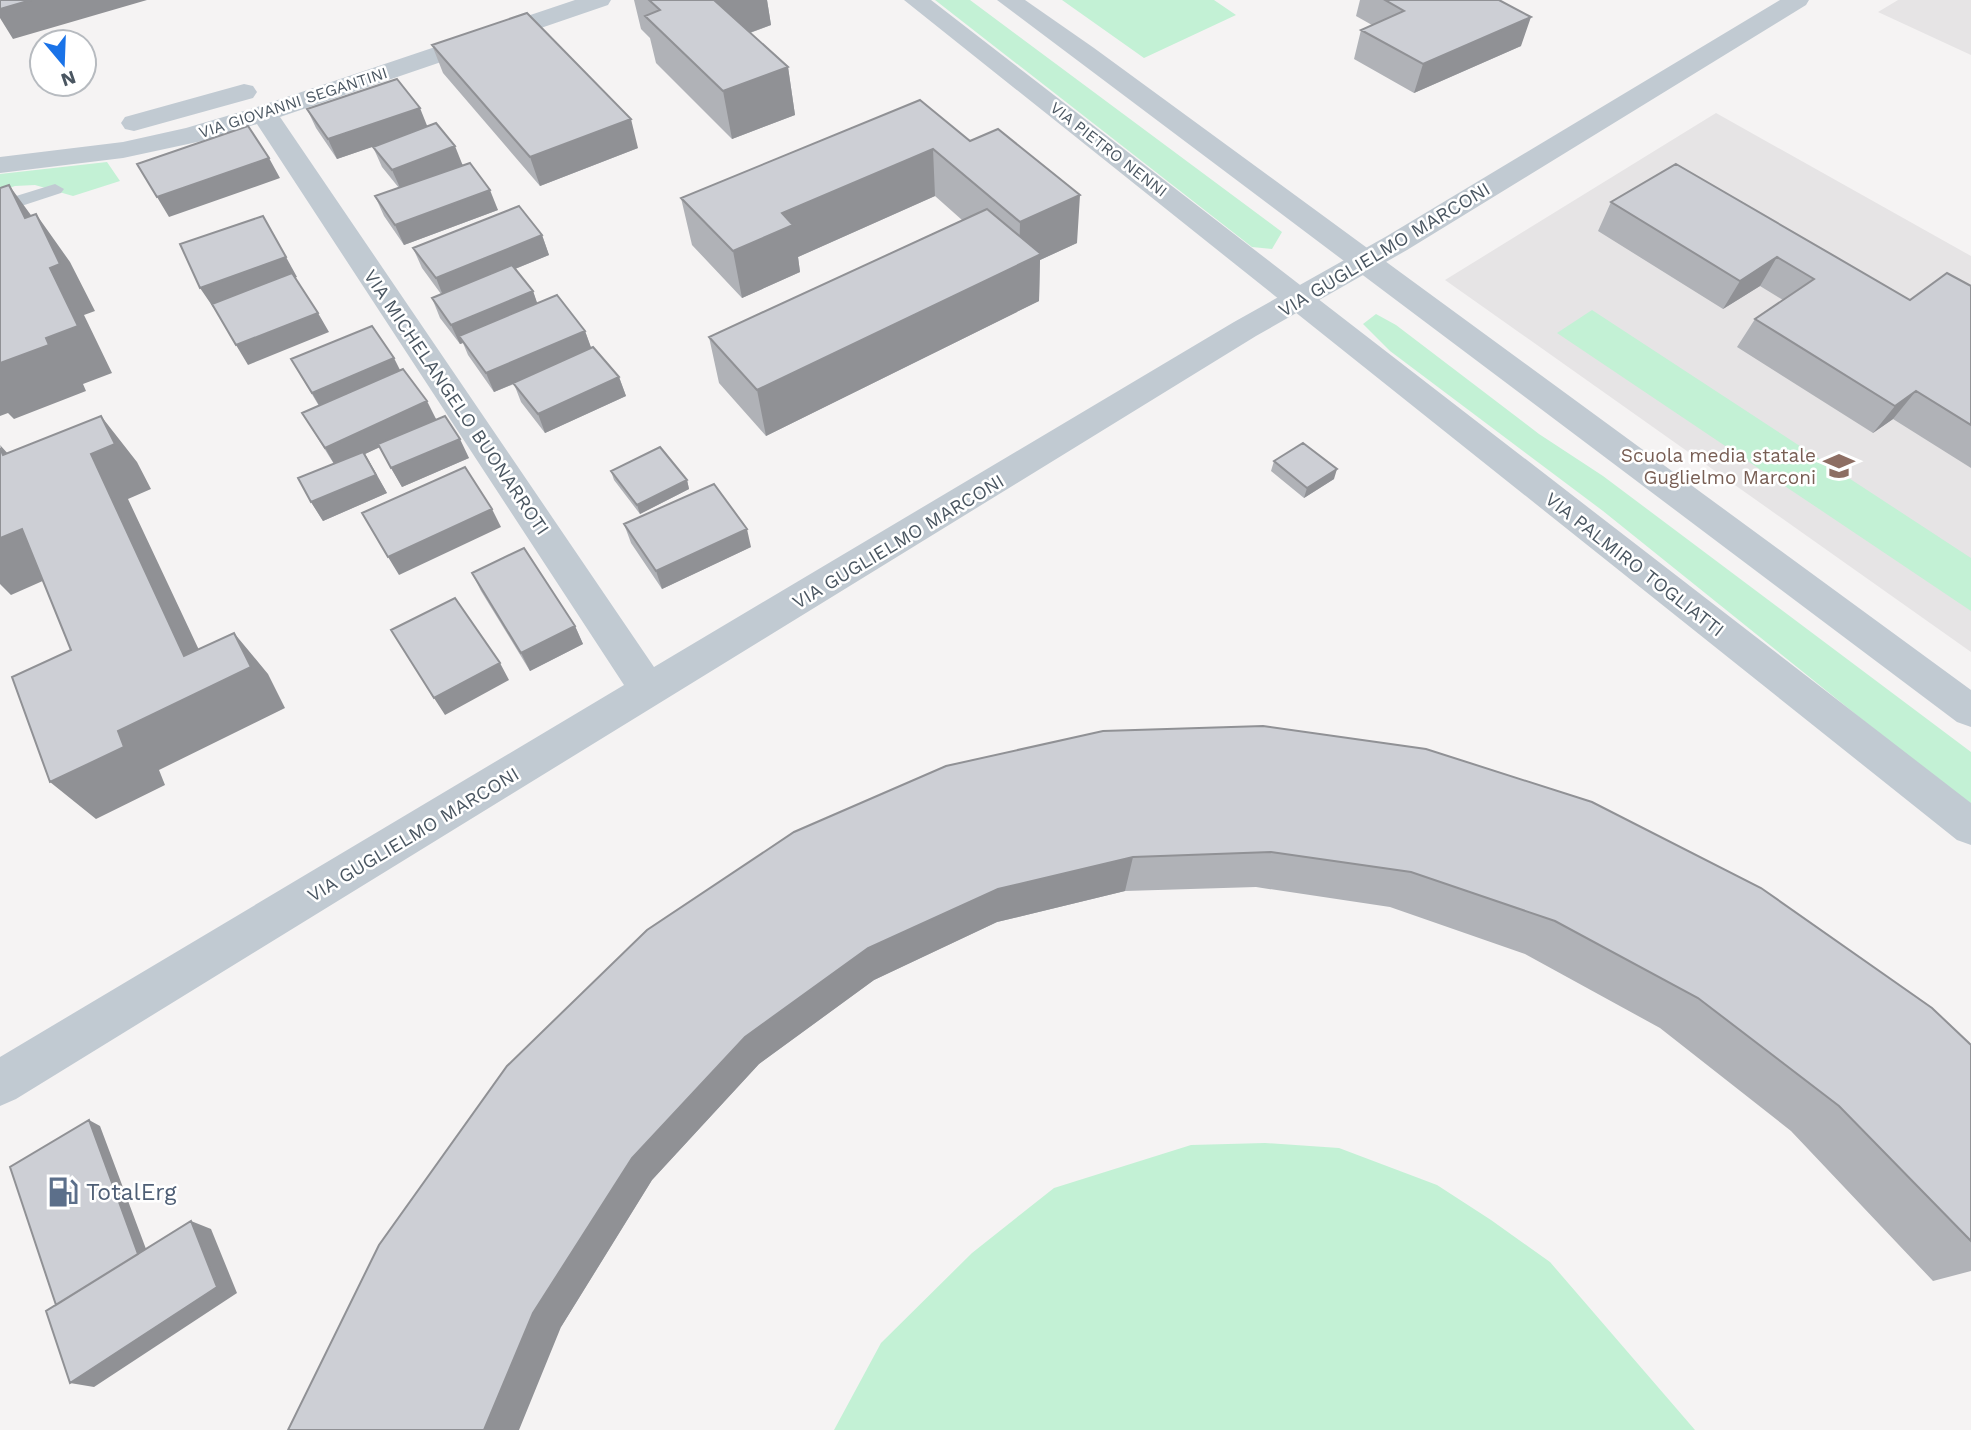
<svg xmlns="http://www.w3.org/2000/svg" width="1971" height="1430" font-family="'Work Sans',sans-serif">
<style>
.education{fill:#e6e4e5}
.green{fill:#c3f1d5}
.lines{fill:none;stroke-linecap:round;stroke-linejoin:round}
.service{fill:#c1cad2;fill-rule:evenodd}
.minor{fill:#c1cad2;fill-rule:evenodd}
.tertiary{fill:#c1cad2;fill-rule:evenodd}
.wall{fill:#b0b2b7}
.shaded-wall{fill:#909195}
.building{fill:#cdcfd5;stroke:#909195;stroke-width:2}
.labels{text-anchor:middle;stroke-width:5;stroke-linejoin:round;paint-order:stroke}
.far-street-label{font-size:16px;fill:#4a5661;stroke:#fff}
.street-label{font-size:19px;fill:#4a5661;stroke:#fff}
.education-label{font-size:19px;fill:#785e54;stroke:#fff;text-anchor:end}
.near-service-label{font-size:23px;fill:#4e5e75;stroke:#fff;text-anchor:start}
</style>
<rect width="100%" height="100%" fill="#f5f3f3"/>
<path class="education" d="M1898,0H1971V55L1878,12Z
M1716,113L1971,256V652L1445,280Z"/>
<path class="green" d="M935,0H970L1282,232L1272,249L1252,247Z
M1062,0H1214L1236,15L1144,58Z
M107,162L120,181L73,196L35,185L15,186L0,191V174Z
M1592,310L1971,558V611L1557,333Z
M1376,314L1396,325L1539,434L1603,476L1971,752V807L1603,511L1390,351L1363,324Z
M1265,1143L1339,1148L1437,1185L1491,1220L1550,1262L1695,1430H834L881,1343L972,1253L1054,1188L1191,1145Z"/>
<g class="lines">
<path class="service" d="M55,184L64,189L61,193L0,213V201Z"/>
<path class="minor" d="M575,0H611L608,5L280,117L654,667L1234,322L1387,236L1780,0H1809L1806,5L1407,250L1256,336L16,1099L0,1106V1057L624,685L257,124L202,141L123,158L0,173V157L123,142L186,128L254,108Z
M244,84L253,86L257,92L253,98L134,131L125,129L121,123L125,117Z"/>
<path class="tertiary" d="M904,0H931L1971,803V845L1957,840Z
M997,0H1025L1094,48L1971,690V727L1957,722Z"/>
</g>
<path class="wall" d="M634,0H767L771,25L750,33L788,67L795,115L732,139L656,63L650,38L641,29Z
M1360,0H1499L1521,46L1414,93L1354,59L1361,30L1372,25L1356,16Z
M432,45L638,148L540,186L443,73Z
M920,100L1077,243L1040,260L1039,301L766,436L719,383L709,337L962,220L935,196L798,257L800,272L742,298L692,245L681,198Z
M307,109L427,127L463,165L498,210L404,245L384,216L375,196L399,188L382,167L373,147L383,143L337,159L316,128Z
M1611,202L1910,300L1971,286V468L1893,419L1873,433L1737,347L1755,319L1783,300L1760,286L1723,309L1598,231Z
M542,235L549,255L515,269L533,291L537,304L585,331L591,348L619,377L626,396L545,433L521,402L514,384L494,392L468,355L463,343L460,344L440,318L432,298L441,294L422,268L413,248Z
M291,359L400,370L436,419L469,458L402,487L379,447L365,454L387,493L323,521L311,502L334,464L302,413L319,406Z
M1274,461L1334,479L1304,498L1271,471Z
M611,471L687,480L689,489L640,514L614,480Z
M624,524L751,547L662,589L631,543Z
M472,573L575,626L583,644L530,671L481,591Z
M1103,731L1971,1045V1271L1933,1281L1791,1131L1660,1028L1525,954L1390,907L1256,887L1125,891L997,922L874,980L759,1064L652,1180L561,1327L288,1430Z"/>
<path class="shaded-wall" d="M31,0H147L13,39L0,18V9Z
M711,0H767L771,25L719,44Z
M1531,17L1521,46L1414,93L1423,64Z
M788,67L795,115L732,139L723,91Z
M420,108L428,128L337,159L328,139Z
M631,119L638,148L540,186L530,157Z
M455,146L463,166L401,190L392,170Z
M933,149L935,196L798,257L800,272L742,298L733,251L782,213Z
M269,158L280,178L169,217L157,197Z
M9,185L44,233L36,214L70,262L95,311L84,315L112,373L83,384L86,391L14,419L8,413L0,416V363L46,338L25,218Z
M490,190L498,210L404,245L395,225Z
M1080,195L1077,243L1040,260L1039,301L766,436L757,390L1019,264L1020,222Z
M542,235L549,255L444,298L436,278Z
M286,257L297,277L213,307L200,288Z
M1777,257L1760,286L1723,309L1740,281Z
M533,291L540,311L459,336L463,343L460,344L451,325Z
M318,313L329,332L248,365L236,345Z
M585,331L592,350L494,392L486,373Z
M394,358L404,378L323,412L312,393Z
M619,377L626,396L545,433L538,414Z
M1916,391L1893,419L1873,433L1895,406Z
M427,401L437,421L365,454L387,493L323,521L311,502L336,467L325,448Z
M101,416L137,462L151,489L128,499L215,684L234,633L268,674L285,708L159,770L165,785L96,819L50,782L118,731L184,656L91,454Z
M460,439L469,458L402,487L391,468Z
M0,445L39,488L3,455Z
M1337,469L1334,479L1304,498L1307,488Z
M687,480L689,489L640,514L637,505Z
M492,509L501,527L399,575L388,557Z
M22,529L63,572L11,595L0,584V538Z
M747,529L751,547L662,589L656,571Z
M575,626L583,644L530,671L521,653Z
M500,663L509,680L445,715L434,698Z
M1133,857L1125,891L997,922L874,980L759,1064L652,1180L561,1327L519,1430H484L533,1313L632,1158L745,1037L868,948L998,889Z
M89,1120L100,1126L152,1265L71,1317Z
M191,1221L211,1229L237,1293L94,1387L70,1383Z"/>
<path class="building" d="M0,0H31L0,9Z
M649,0H714L788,67L723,91L645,16L660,10Z
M1385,0H1499L1531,17L1423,64L1361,30L1404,11Z
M527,13L631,119L530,157L432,45Z
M397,79L420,108L328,139L307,109Z
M920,100L970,141L998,129L1080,195L1020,222L933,149L782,213L793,225L733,251L681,198Z
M436,123L455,146L392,170L373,147Z
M248,126L269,158L157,197L137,164Z
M470,163L490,190L395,225L375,196Z
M1676,164L1910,300L1947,273L1971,286V425L1916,391L1895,406L1755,319L1814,279L1777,257L1740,281L1611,202Z
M9,185L25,218L36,214L60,264L50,268L78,326L46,338L49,345L0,363V188Z
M519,206L542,235L436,278L413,248Z
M987,209L1041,254L757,390L709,337Z
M263,216L286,257L200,288L180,244Z
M512,265L533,291L451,325L432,298Z
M292,273L318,313L236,345L212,304Z
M557,295L585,331L486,373L459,336Z
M372,326L394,358L312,393L291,359Z
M593,347L619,377L538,414L513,383Z
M403,369L427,401L325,448L302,413Z
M101,416L115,444L91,454L184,656L234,633L251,667L118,731L124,747L50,782L12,677L71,650L22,529L0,538V448L3,455Z
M445,416L460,439L391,468L378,444Z
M1303,443L1337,469L1307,488L1274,461Z
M660,447L687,480L637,505L611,471Z
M363,452L376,475L311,502L298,478Z
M465,467L492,509L388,557L362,513Z
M714,484L747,529L656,571L624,524Z
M524,548L575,626L521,653L472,573Z
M455,598L500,663L434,698L391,630Z
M1263,726L1426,749L1592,802L1761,888L1932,1008L1971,1045V1241L1839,1106L1698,998L1555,921L1411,872L1271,852L1133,857L998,889L868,948L745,1037L632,1158L533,1313L484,1430H288L379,1245L507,1066L647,930L794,832L946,766L1103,731Z
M89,1120L138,1254L56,1305L10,1167Z
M191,1221L217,1287L70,1383L46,1311Z"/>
<defs>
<g id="school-bare" transform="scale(2.415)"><path d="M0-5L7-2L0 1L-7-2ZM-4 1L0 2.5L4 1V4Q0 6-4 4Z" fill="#8d6e63" stroke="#fff" stroke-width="2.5" paint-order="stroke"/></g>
<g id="fuel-bare" transform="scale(2.415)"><path d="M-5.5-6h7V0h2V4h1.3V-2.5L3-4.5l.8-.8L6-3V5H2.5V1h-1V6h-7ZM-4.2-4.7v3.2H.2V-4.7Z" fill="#5c6f8a" stroke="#fff" stroke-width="2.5" paint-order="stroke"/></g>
</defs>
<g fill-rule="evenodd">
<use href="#school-bare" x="1839" y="466"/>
<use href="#fuel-bare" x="63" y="1192"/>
</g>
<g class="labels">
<g class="far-street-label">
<text transform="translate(293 102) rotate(-18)" y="6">VIA GIOVANNI SEGANTINI</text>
<text transform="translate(1109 149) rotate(38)" y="6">VIA PIETRO NENNI</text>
</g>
<g class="street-label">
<text transform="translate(1384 249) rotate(-31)" y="7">VIA GUGLIELMO MARCONI</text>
<text transform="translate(457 402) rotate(56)" y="7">VIA MICHELANGELO BUONARROTI</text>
<text transform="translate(898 541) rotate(-31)" y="7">VIA GUGLIELMO MARCONI</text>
<text transform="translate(1635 564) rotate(38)" y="7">VIA PALMIRO TOGLIATTI</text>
<text transform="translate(413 834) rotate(-31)" y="7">VIA GUGLIELMO MARCONI</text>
</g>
<g class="education-label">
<text x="1816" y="462">Scuola media statale<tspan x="1816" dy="22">Guglielmo Marconi</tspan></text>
</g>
<g class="near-service-label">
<text x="86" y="1200">TotalErg</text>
</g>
</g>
<g transform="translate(63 63) rotate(161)"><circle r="33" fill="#ffffff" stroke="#b7bbc0" stroke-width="2"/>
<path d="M0-5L12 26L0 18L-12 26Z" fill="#1a73e8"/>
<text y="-10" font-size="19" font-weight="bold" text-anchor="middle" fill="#4a5661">N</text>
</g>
</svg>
